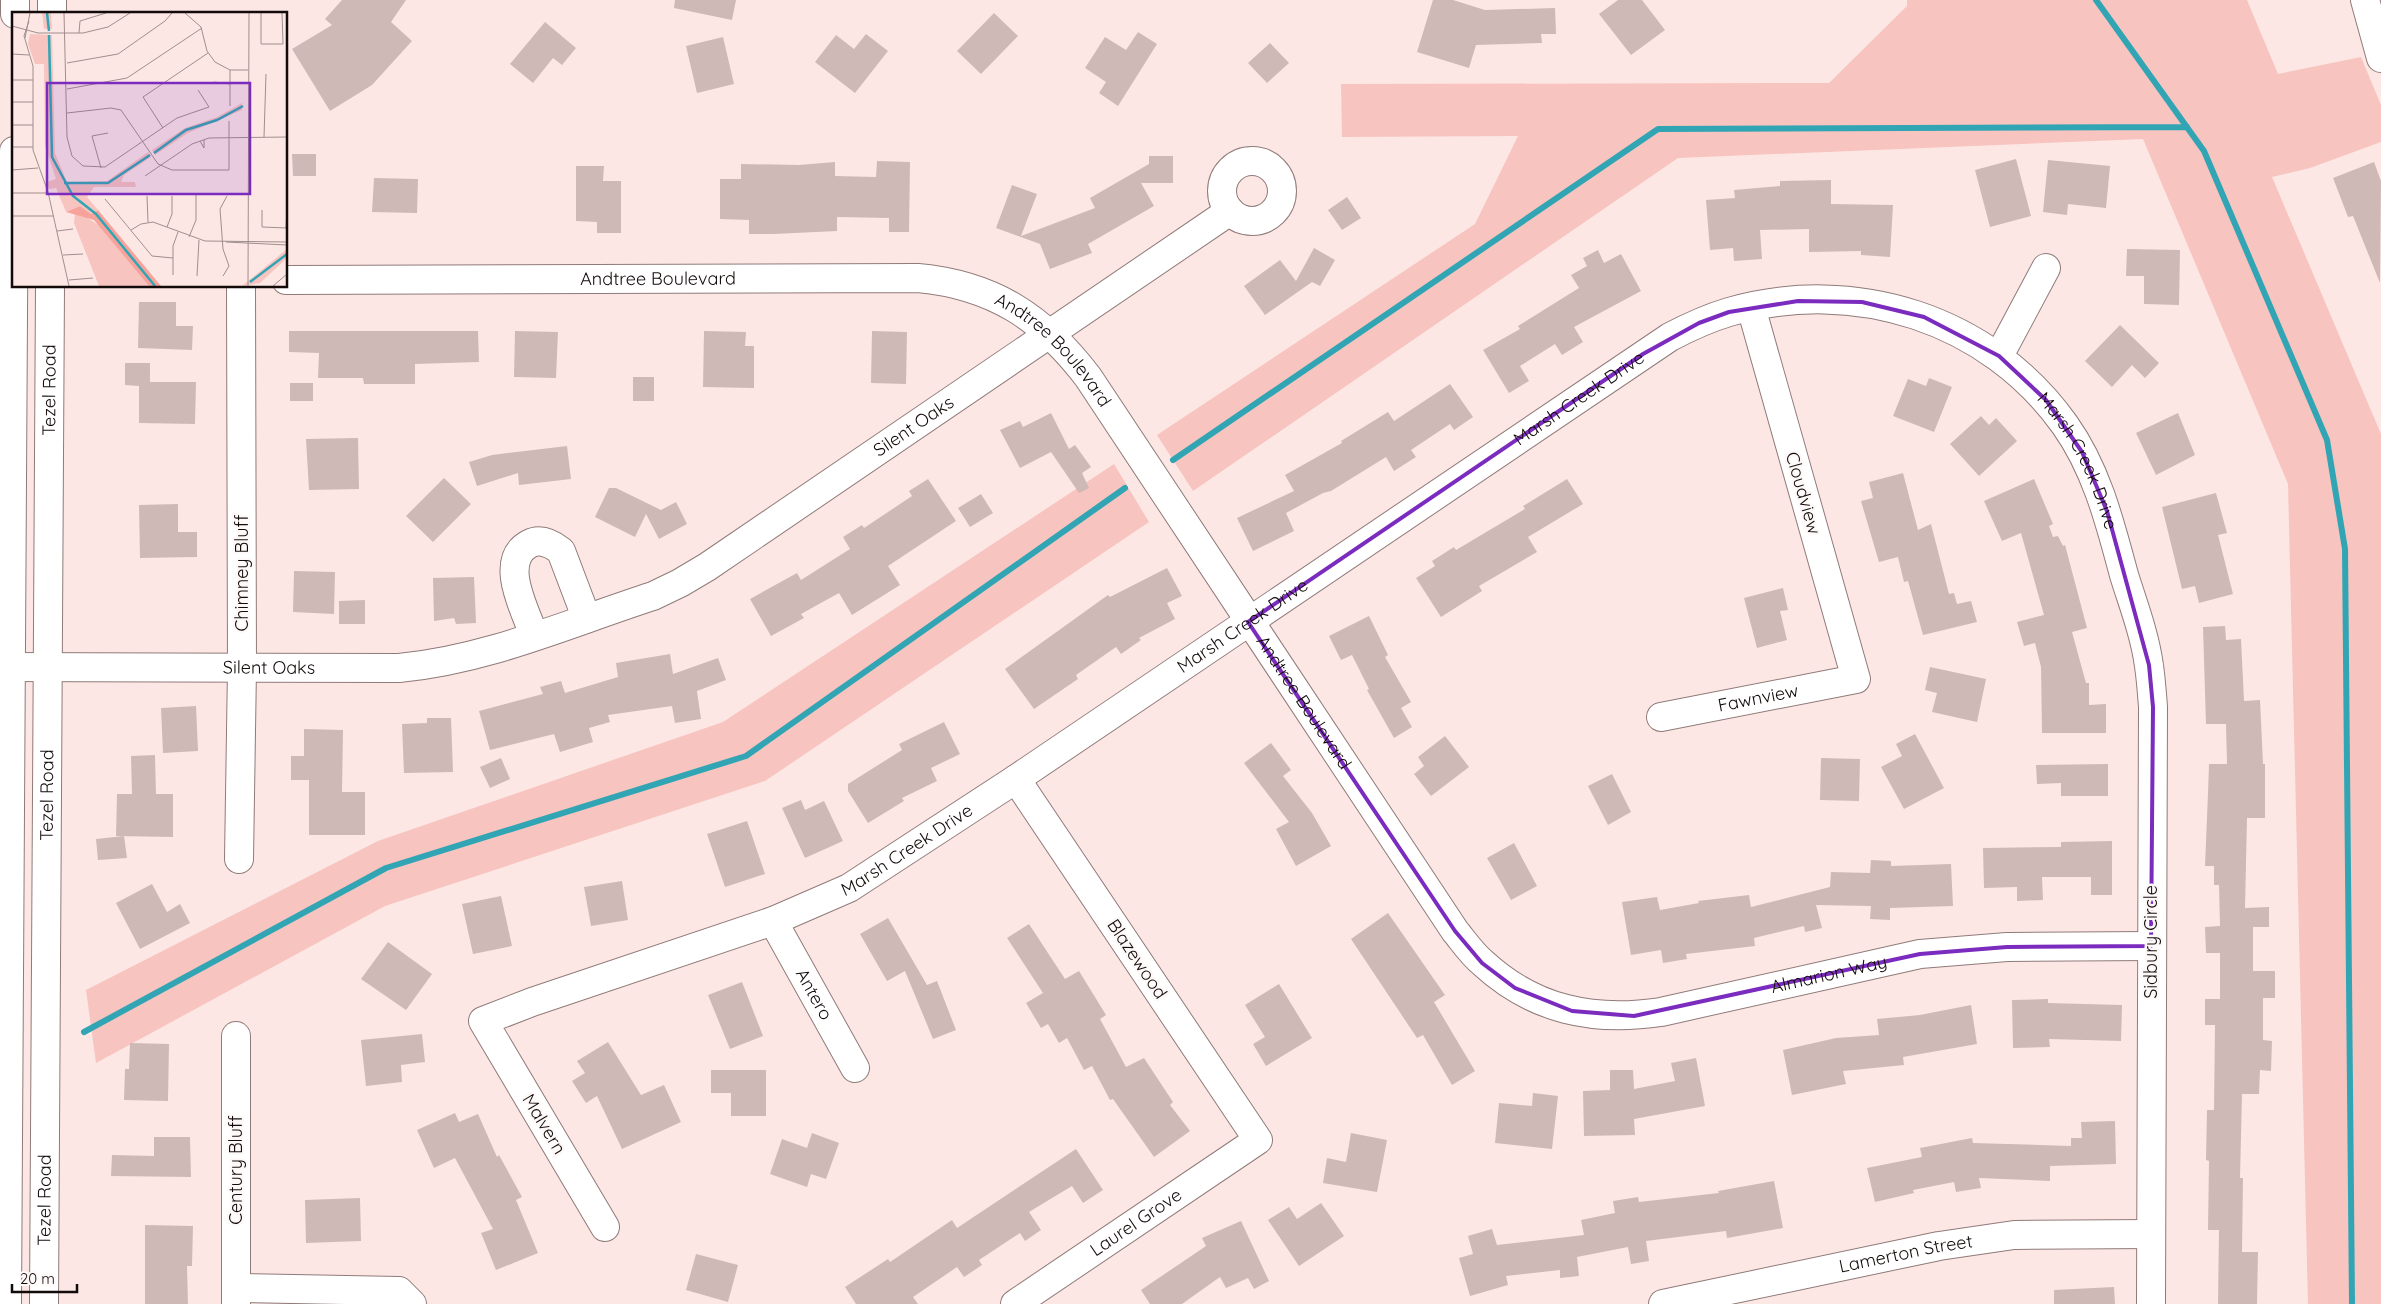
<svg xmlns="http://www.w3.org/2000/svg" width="2381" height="1304" font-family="Quicksand,sans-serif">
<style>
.green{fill:#f7c4bf}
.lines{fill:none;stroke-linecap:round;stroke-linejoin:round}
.stream{stroke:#32a5b4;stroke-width:6}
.building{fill:#cfb9b7}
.minor-casing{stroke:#8f7b79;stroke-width:30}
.major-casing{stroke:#8f7b79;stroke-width:30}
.minor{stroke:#fff;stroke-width:28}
.major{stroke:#fff;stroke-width:28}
.marked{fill:none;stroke:#7b2cbf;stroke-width:4;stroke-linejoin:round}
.labels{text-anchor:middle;stroke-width:5;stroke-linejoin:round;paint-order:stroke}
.street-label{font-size:18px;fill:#120b0a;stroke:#fef9f9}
.inset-river{fill:none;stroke:#32a5b4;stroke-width:2.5}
.inset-road{fill:none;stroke:#9f8f8d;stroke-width:1}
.view{fill:#7b2cbf;fill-opacity:0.15;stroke:#7b2cbf;stroke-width:2.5}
.inset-edge{fill:none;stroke:#120b0a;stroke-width:2.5}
</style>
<rect width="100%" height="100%" fill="#fde7e5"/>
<path class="green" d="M1907,0H2247L2278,74L2361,57L2381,105V142L2310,168L2272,177L2381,434V1304H2308L2288,484L2143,139L1678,158L1193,491L1157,435L1475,224L1518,136L1342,137L1341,84L1829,83L1907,6Z
M1114,464L1149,522L765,781L385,906L96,1063L86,990L378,841L723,722Z"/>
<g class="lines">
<path class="stream" d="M2096,0L2204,151L2327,440L2345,549L2352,1304
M1173,460L1658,129L2187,127
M84,1032L386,868L746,756L1125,488"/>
</g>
<path class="building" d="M342,0H406L391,22L412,41L372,85L330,111L292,49L332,25L325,19Z
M675,0H736L732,20L674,8Z
M1433,0H1453L1485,10L1555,8L1556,34H1541L1542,43L1476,45L1469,68L1417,52Z
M1618,0H1642L1665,30L1631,55L1599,14Z
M994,13L1018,36L981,74L957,51Z
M545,22L576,48L562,65L553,58L533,83L510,64Z
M1138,32L1157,44L1118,106L1099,93L1106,82L1085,68L1105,37L1126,50Z
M866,34L888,51L855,93L815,62L836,35L854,49Z
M723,37L734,84L697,93L686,46Z
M1270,43L1289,63L1267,83L1248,63Z
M292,154H316V176H293Z
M1149,156H1173V183H1141L1154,206L1088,244L1092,253L1050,269L1040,244L996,228L1012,185L1037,194L1021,236L1095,208L1090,198L1149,164Z
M2016,159L2031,216L1990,227L1975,170Z
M2048,160L2110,166L2106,208L2068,204L2067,215L2043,212Z
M877,161L910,162L909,232H889V218L837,217V231L774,234H749V220L720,219V179H741V164L799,165L835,162V176L876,177Z
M2374,162L2381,181L2380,283L2353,216L2348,217L2333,178Z
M576,166H604L603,181H621V233H597V222L576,221Z
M374,178L418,179L417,213L372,212Z
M1831,180V204L1893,205L1890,257L1861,255V251L1809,252V229L1760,230L1762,259L1734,261L1733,248L1710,250L1706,200L1735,198L1734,190L1780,186V181Z
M1347,197L1361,218L1342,230L1328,210Z
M1314,248L1335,260L1320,286L1312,282L1265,315L1244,286L1280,260L1296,281Z
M2127,249L2180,250L2179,305L2144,304V276H2126Z
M1598,250L1604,263L1621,254L1641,291L1574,327L1583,342L1562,355L1555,344L1520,366L1529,381L1509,393L1483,350L1520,329L1518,326L1579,288L1571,275L1587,266L1583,258Z
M139,302H176V326H193L192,350L138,348Z
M2120,325L2159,363L2145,378L2132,365L2112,387L2085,361Z
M289,331H478L479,362L415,364V384H364L363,378H318L319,353L289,352Z
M515,331L558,332L556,378L514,377Z
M704,331L746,332L745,346H754V388L703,387Z
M872,331L907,332L906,384L871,383Z
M125,363H150V382H196L195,424L139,423V386L125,385Z
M633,377H654V401H633Z
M1929,378L1952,387L1934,432L1893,416L1908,379L1926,386Z
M290,383H313V401H290Z
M1450,384L1473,417L1454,430L1450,424L1411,450L1416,457L1394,471L1386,457L1331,491L1323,493L1286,513L1294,531L1253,551L1237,518L1294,491L1285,475L1342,443L1341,441L1388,412L1394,421Z
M1051,413L1069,449L1075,445L1091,467L1082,473L1089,488L1079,493L1051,452L1020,468L1000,430L1020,421L1023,427Z
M2178,413L2195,455L2156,475L2136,433Z
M1981,416L1989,425L1996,418L2017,441L1979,476L1950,444Z
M358,438L359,489L309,490L306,439Z
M567,446L571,479L519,485L518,473L477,486L469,462L492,455Z
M1903,473L1918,530L1931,524L1949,594L1954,593L1957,604L1971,601L1977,622L1923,635L1908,581L1904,582L1898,557L1879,562L1861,501L1873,498L1869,482Z
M444,478L471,504L433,542L406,516Z
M928,479L956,521L888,566L900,585L852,615L839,593L801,614L804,618L771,636L750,599L797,573L801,580L850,549L843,537L862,525L864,528L912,496L909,491Z
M1567,479L1583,504L1528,537L1537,552L1479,586L1482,591L1441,617L1416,578L1435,566L1432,561L1454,547L1456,550L1525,509L1523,506Z
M2034,479L2053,524L2049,526L2053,537L2058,536L2063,546L2065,545L2087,628L2072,632L2086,683H2089V705L2106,704V733H2042L2041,667L2035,643L2024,646L2017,622L2044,615L2021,533L2002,541L1984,501Z
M609,488H616L661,510L676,502L687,524L659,539L646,514L635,537L595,517Z
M2216,493L2227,533L2218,535L2233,594L2199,603L2195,586L2182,589L2162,507Z
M981,494L993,513L970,527L958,508Z
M178,504V532H197V557L140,558L139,505Z
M1167,568L1182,596L1167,603L1175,619L1139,638L1141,640L1121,654L1116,647L1076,675L1078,679L1034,709L1005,669L1108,595L1110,597Z
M294,571L335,572L334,614L293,612Z
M474,577L476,623L456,624L454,618L434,621L433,578Z
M1783,588L1788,610L1780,611L1787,640L1757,648L1744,598Z
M365,600V624H339V601Z
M1369,616L1388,655L1385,657L1411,702L1401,708L1412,727L1394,738L1367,690L1369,689L1352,655L1341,660L1329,636Z
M2225,626L2226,640L2241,639L2244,701L2260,700L2263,764H2265V818H2247L2245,908L2269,907V927H2253V971H2275V998H2263V1040L2272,1041L2271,1071L2260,1070L2259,1094H2242L2240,1178H2243L2242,1252H2258L2257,1304H2218L2219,1230H2208L2209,1161L2206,1160L2207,1110H2214L2215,1025H2205V999H2220V953H2206L2205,927L2220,926L2219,885H2214V866H2205L2208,793L2209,764H2227L2226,724H2206L2203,627Z
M670,654L673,674L718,658L726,680L697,691L701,719L675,723L672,706L608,715L610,722L589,728L593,742L560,752L554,734L490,750L479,711L543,694L540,687L561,681L565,693L618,677L616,663Z
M1930,667L1986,679L1977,722L1932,712L1937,693L1925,690Z
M196,706L198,751L163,753L161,708Z
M427,718H451L453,772L404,773L402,724L427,723Z
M944,722L960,754L931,768L937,781L902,798L904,801L868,823L848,791V784L902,750L899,744Z
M304,729L343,730L342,792H365V835H309V780H291V756H304Z
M1915,734L1944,788L1904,809L1881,767L1902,756L1896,744Z
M1445,736L1469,767L1431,796L1414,774L1424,766L1418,757Z
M1271,743L1291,770L1283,776L1312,813L1331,846L1296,866L1276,829L1289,822L1244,763Z
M155,755L156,794H173V837L116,836L117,794H132L131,756Z
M501,758L510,779L490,788L480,767Z
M1821,758L1860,759L1859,801L1820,800Z
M2108,764V796H2061V783L2037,784L2036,765Z
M1612,774L1631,812L1608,825L1588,786Z
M801,800L805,810L824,801L843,841L805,858L782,808Z
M747,821L765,874L725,887L707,834Z
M124,836L127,858L98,860L96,839Z
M2112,841V895H2091V877H2042L2043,900L2017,901V887L1984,888L1983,848L2061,847V842Z
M1514,843L1537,886L1511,900L1487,858Z
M1871,860L1891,861V866L1951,864L1953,906L1890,908V920L1870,919L1871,906L1816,905L1822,928L1805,932L1804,926L1754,938L1755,946L1686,954L1687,959L1663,963L1661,950L1631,955L1622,902L1657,897L1660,910L1699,903L1698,901L1749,895L1751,907L1830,887L1831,872L1870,873Z
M622,881L628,920L591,926L584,887Z
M152,884L167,912L180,904L190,923L140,949L116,903Z
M501,896L512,946L473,954L462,904Z
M1388,913L1445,995L1434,1002L1475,1071L1452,1085L1423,1035L1417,1038L1351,939Z
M888,918L927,985L937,981L956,1030L933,1039L905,971L887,981L860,934Z
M1029,924L1065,979L1079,971L1106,1015L1100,1019L1126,1067L1144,1058L1173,1102L1170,1105L1190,1131L1154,1157L1113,1099L1110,1100L1092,1066L1084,1070L1067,1038L1059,1043L1048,1024L1041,1028L1026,1003L1043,993L1007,938Z
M388,942L432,974L406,1010L361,979Z
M742,982L763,1036L730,1049L708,995Z
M1279,984L1312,1038L1266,1066L1253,1044L1265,1037L1245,1005Z
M2048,999V1003L2122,1005L2121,1041L2049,1039L2050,1047L2013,1048L2012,1000Z
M1971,1005L1977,1044L1903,1057L1904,1065L1843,1071L1846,1084L1792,1095L1783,1050L1836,1038L1879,1035L1877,1019L1920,1015Z
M422,1034L425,1062L401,1065L402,1082L366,1086L361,1040Z
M608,1042L641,1095L664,1085L681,1122L622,1149L597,1096L586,1103L572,1081L585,1073L577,1061Z
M130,1043L169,1044L168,1101L124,1100L125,1069H129Z
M1696,1058L1705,1106L1634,1119L1635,1135L1584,1136L1583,1091L1610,1090V1070H1633L1634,1089L1675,1081L1671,1063Z
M711,1070H766V1116H731V1093H711Z
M1533,1093L1558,1096L1552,1149L1495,1143L1499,1103L1532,1106Z
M455,1113L459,1122L478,1114L497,1157L499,1155L522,1197L516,1200L538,1253L496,1270L481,1233L493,1229L455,1158L434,1168L417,1130Z
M2115,1121L2116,1164L2050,1166V1181L1979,1178L1981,1188L1956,1192L1954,1182L1913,1190L1914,1193L1875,1202L1867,1168L1922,1157L1920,1148L1972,1138L1973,1143L2071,1146V1138H2082L2081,1122Z
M812,1133L839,1143L826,1179L811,1174L807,1187L770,1174L782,1139L807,1148Z
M1351,1133L1387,1140L1377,1192L1323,1183L1327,1158L1346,1162Z
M154,1137H190L191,1177L111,1176L112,1155L154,1156Z
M1076,1149L1103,1190L1083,1203L1072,1186L1029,1212L1041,1230L1025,1241L1020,1233L979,1260L982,1265L964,1277L957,1267L913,1297L918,1304H856L845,1287L888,1259L890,1262L952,1220L957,1228Z
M1774,1181L1783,1228L1727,1238L1726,1231L1646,1241L1649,1261L1631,1264L1628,1247L1577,1257L1579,1276L1560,1278V1270L1506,1276L1508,1285L1470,1296L1459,1258L1473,1254L1468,1236L1492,1229L1497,1245L1584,1235L1581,1220L1615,1213L1613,1201L1638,1197L1639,1202L1719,1193L1718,1191Z
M360,1198L361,1241L306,1243L305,1200Z
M1321,1203L1344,1236L1299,1266L1268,1220L1289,1207L1297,1219Z
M1241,1221L1269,1281L1254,1289L1248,1278L1226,1288L1220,1277L1182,1304H1150L1141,1290L1206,1246L1202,1238Z
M145,1225L193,1226L192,1266H187L188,1304H145Z
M696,1254L738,1265L728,1302L686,1290Z
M2114,1287L2115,1304H2054V1290Z"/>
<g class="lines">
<g class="minor-casing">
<g id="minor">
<path d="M2365,0L2381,58"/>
<circle cx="1252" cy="191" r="30"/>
<path id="s1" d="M286,280L918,278C994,285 1043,318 1088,377L1455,931C1464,942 1472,954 1483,963C1534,1010 1593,1022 1661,1012L1920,954L2007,947L2151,946"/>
<path d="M1999,356L2046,268"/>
<path d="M534,635C525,610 498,561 529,544C540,538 552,544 561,551L586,617"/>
<path id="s2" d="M0,667L399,668C487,660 569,623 653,596L680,583L707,567L1230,211"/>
<path id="s3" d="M1661,717L1856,679L1751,307"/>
<path d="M239,859L242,668L241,286"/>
<path id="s4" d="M773,921L855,1068"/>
<path id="s5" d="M605,1227L483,1021L532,1002L773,921L849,888L1016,779L1670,337C1689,327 1709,318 1729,312C1854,276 1989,318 2065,425C2097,470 2110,523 2124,575C2133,604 2145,635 2149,666C2151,679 2152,694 2153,707L2151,1304"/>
<path d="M236,1288L399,1291L412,1304"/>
<path d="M236,1304V1036"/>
<path id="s6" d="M1015,1304L1258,1140L1016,779"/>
<path id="s7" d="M1663,1304L1939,1246L2014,1235L2151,1234"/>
</g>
</g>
<g class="major-casing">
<g id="major">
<path d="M15,14V0"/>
<path d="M52,14V0"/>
<path d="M7,1304L14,151"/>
<path id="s8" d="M44,1304L50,286"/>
</g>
</g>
<use href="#minor" class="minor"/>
<use href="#major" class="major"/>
</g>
<path class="marked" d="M1798,301L1862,302L1924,317L1999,356L2046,400L2082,452L2107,511L2149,665L2153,707L2151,946L2007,947L1920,954L1634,1016L1572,1011L1515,988L1482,963L1455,931L1248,622L1643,354L1699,323L1729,312Z"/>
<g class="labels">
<g class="street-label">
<text dy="6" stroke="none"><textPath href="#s1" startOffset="372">Andtree Boulevard</textPath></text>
<text dy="6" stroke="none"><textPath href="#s1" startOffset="791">Andtree Boulevard</textPath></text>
<text dy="6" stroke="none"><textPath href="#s8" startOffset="914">Tezel Road</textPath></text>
<text dy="6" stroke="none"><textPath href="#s5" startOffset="1508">Marsh Creek Drive</textPath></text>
<text dy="6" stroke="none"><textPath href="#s2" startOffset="975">Silent Oaks</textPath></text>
<text dy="6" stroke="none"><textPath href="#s5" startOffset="2098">Marsh Creek Drive</textPath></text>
<text transform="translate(1803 493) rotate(74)" y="6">Cloudview</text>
<text transform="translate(242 573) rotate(-90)" y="6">Chimney Bluff</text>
<text dy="6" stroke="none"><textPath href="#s5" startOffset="1102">Marsh Creek Drive</textPath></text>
<text dy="6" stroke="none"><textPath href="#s2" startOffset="269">Silent Oaks</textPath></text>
<text dy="6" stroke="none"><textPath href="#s3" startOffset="99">Fawnview</textPath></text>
<text dy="6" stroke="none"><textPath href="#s1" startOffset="1226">Andtree Boulevard</textPath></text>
<text dy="6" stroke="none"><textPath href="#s8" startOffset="509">Tezel Road</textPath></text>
<text dy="6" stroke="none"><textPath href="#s5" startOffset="698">Marsh Creek Drive</textPath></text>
<text transform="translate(2151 942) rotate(-90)" y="6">Sidbury Circle</text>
<text transform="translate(1137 959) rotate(56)" y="6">Blazewood</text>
<text dy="6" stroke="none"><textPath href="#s1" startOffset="1906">Almarion Way</textPath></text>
<text dy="6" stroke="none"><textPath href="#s4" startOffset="84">Antero</textPath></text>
<text transform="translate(544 1124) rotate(59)" y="6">Malvern</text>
<text transform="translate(236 1170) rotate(-90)" y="6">Century Bluff</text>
<text dy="6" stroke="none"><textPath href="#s8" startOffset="104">Tezel Road</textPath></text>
<text dy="6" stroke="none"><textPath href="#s6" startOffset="146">Laurel Grove</textPath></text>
<text dy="6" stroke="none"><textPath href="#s7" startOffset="248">Lamerton Street</textPath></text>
</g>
</g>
<g transform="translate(12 12)">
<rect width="275" height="275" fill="#fde7e5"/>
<path d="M30,1H39L40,17H32ZM18,22L40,23L43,141L55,170L95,169L136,140L139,145L112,163L109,170H123L124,175H82L75,185L86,198L79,202L68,194L54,200L44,176L37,177L34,170L44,167L33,134L32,52H23L16,32ZM230,91V98L176,121L143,143L140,138L173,116L205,105ZM63,201L71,203L88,214L137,274H87L62,211ZM275,237V246L248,271L230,274Z" fill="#f7c4bf"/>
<path d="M68,194L79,202L86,198L149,274H137L82,208L54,200Z" fill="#f7a39c"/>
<path class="inset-river" d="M35,1L37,19M37,23L40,145L61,184L84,202L143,274M142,141L174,118L205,108L231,94M52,171H96L138,143M238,270L275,242"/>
<path class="inset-road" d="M52,1L55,125L60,144L71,154L93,155L165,106L197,95L186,78M173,1L189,15L195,39L203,50L218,58H236M249,1V32H271L270,1M17,9L12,24L21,54V138L36,180L57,274M0,14L26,21H71L96,15L118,1M67,21L68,9L94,1M13,26L18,1M0,42L17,43M55,51L106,42L153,9L160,1M0,68H21M202,70L218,72M55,77L115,66L190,16M0,90H21M218,94V58M55,101L99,96L109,98L146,152L160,158H217V109M0,113H21M151,116L131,85L196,41M252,125L254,62M188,129L192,136V128M0,135H21M89,156L80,124L96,121M0,158L26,156M133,164L180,132L197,126L275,125M0,181H36M135,184L136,210M93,187L140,244L161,246M250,198V215L275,216M0,204H42M155,215L160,202V184M274,216L275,196M119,218L129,212L141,210L193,229L275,230M45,219L61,217M177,225L184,208V183M214,230L275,233M51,243L71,242M161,263V234L166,220M185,264L187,228M211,264L217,254L211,237L208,197L215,184M57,268L81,266M236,274L237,1M261,274L275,262"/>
<path class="view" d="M35,71H238V182H35Z"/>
<rect width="275" height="275" class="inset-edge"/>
</g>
<path d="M12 1284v8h65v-8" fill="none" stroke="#120b0a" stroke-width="2.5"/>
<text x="20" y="1284" font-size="15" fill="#120b0a" stroke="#fef9f9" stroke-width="4" paint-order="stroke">20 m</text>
</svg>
